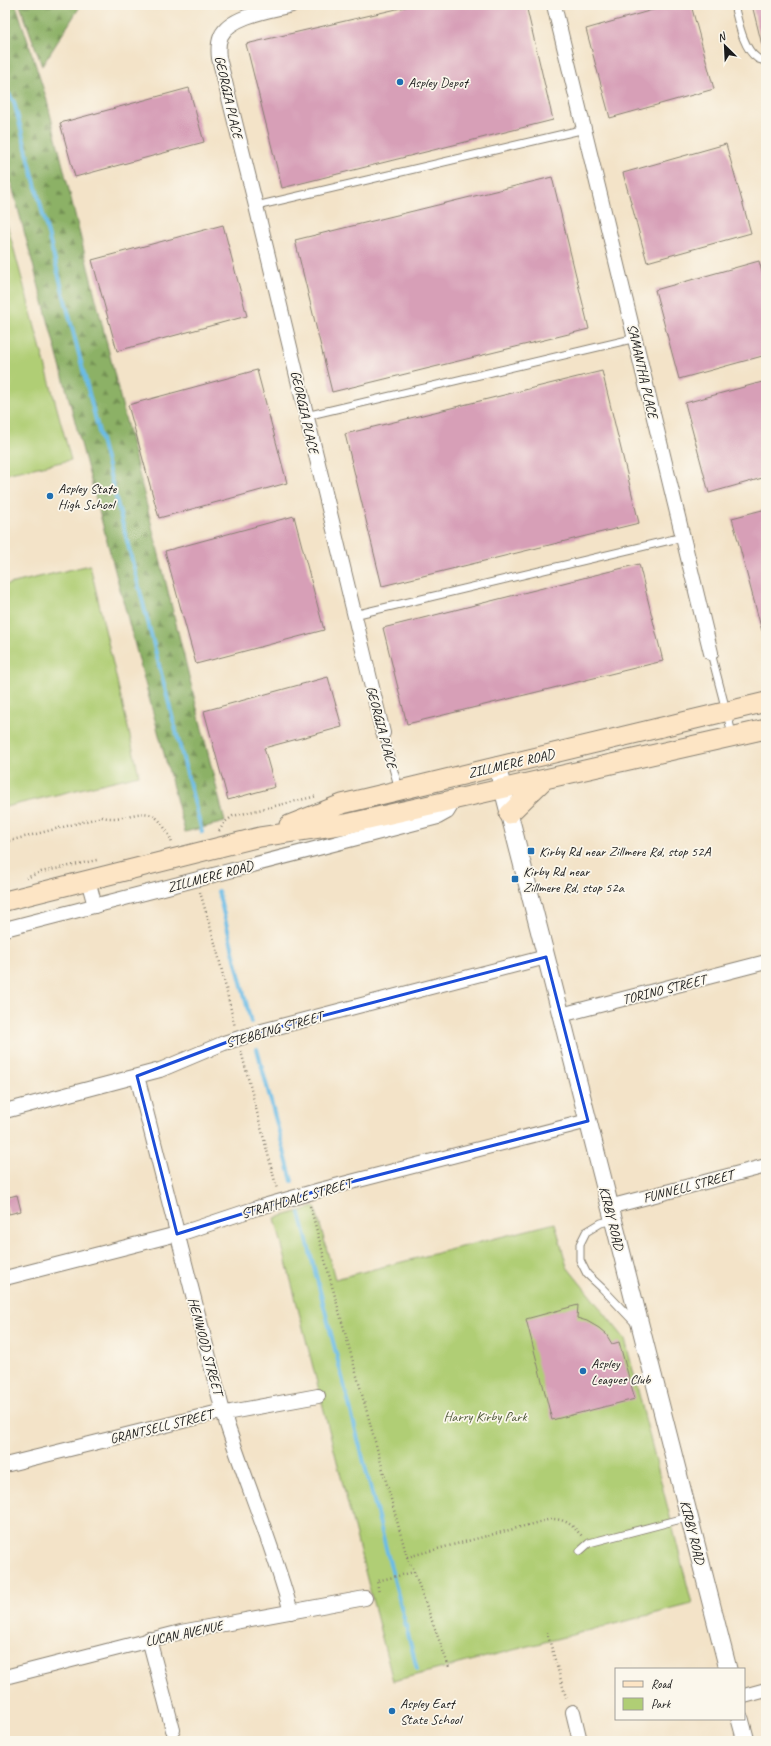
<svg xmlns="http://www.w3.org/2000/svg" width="771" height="1746" font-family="Caveat,sans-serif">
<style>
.forest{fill:url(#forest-firs);stroke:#546641}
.park{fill:#b0ce75;stroke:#667548}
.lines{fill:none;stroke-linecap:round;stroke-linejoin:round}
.stream{stroke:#6abce6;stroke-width:4}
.building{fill:#d79fb7}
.service-casing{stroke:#888072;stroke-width:9}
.minor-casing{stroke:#888072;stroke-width:16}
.tertiary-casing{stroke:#888072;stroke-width:19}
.secondary-casing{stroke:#888072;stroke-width:21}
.path{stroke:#888072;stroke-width:2.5;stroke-dasharray:1 3;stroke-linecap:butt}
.service{stroke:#fff;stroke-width:7}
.minor{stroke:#fff;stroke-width:14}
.tertiary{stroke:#fff;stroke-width:17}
.secondary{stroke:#fde5c5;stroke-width:19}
.marked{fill:none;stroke:#1d4ed8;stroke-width:3;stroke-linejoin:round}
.poi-dot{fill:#1f6fb2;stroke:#fbf7ec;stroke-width:1.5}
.labels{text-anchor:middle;stroke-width:3.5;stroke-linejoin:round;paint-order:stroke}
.poi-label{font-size:14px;fill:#1c1c1c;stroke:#fbf7ec;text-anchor:start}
.street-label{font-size:14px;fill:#1c1c1c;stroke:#fbf7ec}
.park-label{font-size:14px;fill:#505a3b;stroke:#fbf7ec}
</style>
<defs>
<pattern id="forest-firs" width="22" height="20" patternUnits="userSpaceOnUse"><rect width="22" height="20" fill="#8cb166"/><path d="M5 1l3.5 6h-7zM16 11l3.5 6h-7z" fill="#728f53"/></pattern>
</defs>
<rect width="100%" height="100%" fill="#fbf7ec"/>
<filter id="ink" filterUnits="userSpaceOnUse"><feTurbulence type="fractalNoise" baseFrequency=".025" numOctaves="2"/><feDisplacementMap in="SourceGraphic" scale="8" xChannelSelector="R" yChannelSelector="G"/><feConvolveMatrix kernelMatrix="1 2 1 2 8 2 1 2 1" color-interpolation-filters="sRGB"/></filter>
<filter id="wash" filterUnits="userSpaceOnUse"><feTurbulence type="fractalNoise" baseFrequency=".012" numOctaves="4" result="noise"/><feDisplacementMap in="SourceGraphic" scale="16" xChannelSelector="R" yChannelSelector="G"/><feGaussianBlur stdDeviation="0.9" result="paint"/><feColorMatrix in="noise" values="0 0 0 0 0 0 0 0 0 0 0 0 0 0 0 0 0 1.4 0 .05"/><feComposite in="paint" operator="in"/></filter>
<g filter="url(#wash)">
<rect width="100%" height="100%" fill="#f3e3c8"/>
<path class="forest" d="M5,5H16L46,97L225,822L185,832L5,160Z
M20,5H81L42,66Z"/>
<path class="park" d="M7,224L71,460L5,474V225Z
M90,565L139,775L5,807V585Z
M315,1207L335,1279L555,1223L567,1267L625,1339L692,1604L393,1681L275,1218Z"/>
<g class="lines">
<path class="stream" d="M5,88L14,102L202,832
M218,891L251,1022
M257,1049L292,1181
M300,1213L417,1669"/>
</g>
<g id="blocks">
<path class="building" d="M414,5H526L553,120L282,188L246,44Z
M670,5H691L714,89L610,118L586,29Z
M752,5H766V45H762Z
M189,88L204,142L75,177L60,123Z
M726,144L751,233L647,262L623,173Z
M552,177L589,329L332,392L295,240Z
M223,225L247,316L117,351L92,260Z
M759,261L766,287V355L679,379L655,290Z
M257,370L287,483L159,518L128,405Z
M602,371L639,523L382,586L345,434Z
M766,381V477L709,493L685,403Z
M766,509V630L762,631L732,518Z
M294,516L324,630L196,664L165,551Z
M639,564L663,661L407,724L383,628Z
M328,677L342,727L264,748L275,787L228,800L204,711Z
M17,1195L21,1211L9,1214L5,1198Z
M578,1305L577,1318L587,1321L599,1328L606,1334L612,1344L619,1342L635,1399L552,1420L526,1319Z"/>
</g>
</g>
<g filter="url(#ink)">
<use href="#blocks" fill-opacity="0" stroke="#888072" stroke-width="1"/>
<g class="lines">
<g class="service-casing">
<path id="service" d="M734,5C738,20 743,49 757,58C759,60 763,60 766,61
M256,206L585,129
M306,416L636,338
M354,615L683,537
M711,653L733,737
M383,733L399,789
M613,1220L601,1223L586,1232L580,1244V1260L587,1274L602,1288L636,1324
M580,1551L589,1543L689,1517"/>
</g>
<g class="minor-casing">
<path id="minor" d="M292,5C272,10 230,16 221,36C218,43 218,50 219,58L256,206L383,733
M554,5L711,653
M88,880L95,906
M5,929L438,817L447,812L455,799
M561,1015L766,962
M137,1076L223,1412C244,1479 273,1544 291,1612
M5,1111L160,1070L224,1043L262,1031L546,957
M609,1207L766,1166
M5,1278L185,1232L257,1208L320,1190L588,1121
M5,1465L215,1413L231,1412L318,1396
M149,1639L173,1730
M5,1677L181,1632L365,1598
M744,1696L766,1690
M573,1712L580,1741"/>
</g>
<g class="tertiary-casing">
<path id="tertiary" d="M497,766L561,1015L728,1669
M740,1719L746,1741"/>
</g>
<g class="secondary-casing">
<path id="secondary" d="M509,814L545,779
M289,825L342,804L766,702
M5,901L260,837L346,824L766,729"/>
</g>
<path class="path" d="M219,831L225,822L233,816L317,796
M5,842L102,817C106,818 110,818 114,818C135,817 150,804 164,827C168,833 171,838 172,844
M26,878L41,872L97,860
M200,892L217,950L235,1027
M241,1051L277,1189
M310,1206L407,1557L414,1572L377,1581L379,1594
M407,1557L551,1519C568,1519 572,1526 583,1537
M414,1572L449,1667
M547,1632L567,1701"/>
<use href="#service" class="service"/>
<use href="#minor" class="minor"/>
<use href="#tertiary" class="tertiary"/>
<use href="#secondary" class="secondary"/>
</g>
</g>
<path class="marked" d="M546,957L588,1121L320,1190L177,1234L137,1076L238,1038Z"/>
<g class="poi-dot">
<circle cx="400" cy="82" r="4"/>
<circle cx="50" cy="496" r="4"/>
<rect x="527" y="847" width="8" height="8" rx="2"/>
<rect x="511" y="875" width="8" height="8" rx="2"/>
<circle cx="583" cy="1371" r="4"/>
<circle cx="392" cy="1711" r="4"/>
</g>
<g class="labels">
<g class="poi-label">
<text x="408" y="87">Aspley Depot</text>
<text x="58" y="493">Aspley State<tspan x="58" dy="16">High School</tspan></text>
<text x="539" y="856">Kirby Rd near Zillmere Rd, stop 52A</text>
<text x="523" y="876">Kirby Rd near<tspan x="523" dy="16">Zillmere Rd, stop 52a</tspan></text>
<text x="591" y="1368">Aspley<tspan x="591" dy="16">Leagues Club</tspan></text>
<text x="400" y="1708">Aspley East<tspan x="400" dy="16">State School</tspan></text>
</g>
<g class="street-label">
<text transform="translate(229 97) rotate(77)" y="5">GEORGIA PLACE</text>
<text transform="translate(643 371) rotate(77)" y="5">SAMANTHA PLACE</text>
<text transform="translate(305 412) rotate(77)" y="5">GEORGIA PLACE</text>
<text transform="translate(382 727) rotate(75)" y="5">GEORGIA PLACE</text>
<text transform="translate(511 763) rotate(-13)" y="5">ZILLMERE ROAD</text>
<text transform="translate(210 876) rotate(-15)" y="5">ZILLMERE ROAD</text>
<text transform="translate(664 989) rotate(-14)" y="5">TORINO STREET</text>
<text transform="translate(274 1029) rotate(-16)" y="5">STEBBING STREET</text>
<text transform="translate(688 1186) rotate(-15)" y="5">FUNNELL STREET</text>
<text transform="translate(296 1198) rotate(-16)" y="5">STRATHDALE STREET</text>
<text transform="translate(612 1218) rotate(76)" y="5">KIRBY ROAD</text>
<text transform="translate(206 1346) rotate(75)" y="5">HENWOOD STREET</text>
<text transform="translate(161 1426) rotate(-14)" y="5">GRANTSELL STREET</text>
<text transform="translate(693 1532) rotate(76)" y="5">KIRBY ROAD</text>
<text transform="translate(184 1633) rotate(-12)" y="5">LUCAN AVENUE</text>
</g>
<g class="park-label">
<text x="485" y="1421">Harry Kirby Park</text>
</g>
</g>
<rect width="771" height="1746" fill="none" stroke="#fbf7ec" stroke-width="20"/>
<rect x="615" y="1668" width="130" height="52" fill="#fbf7ec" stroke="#a29f99"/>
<rect x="623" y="1681" width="20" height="6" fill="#fde5c5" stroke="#a29f99"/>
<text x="651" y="1688" font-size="12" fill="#1c1c1c">Road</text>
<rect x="623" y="1698" width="20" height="12" fill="#b0ce75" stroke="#a29f99"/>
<text x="651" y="1708" font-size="12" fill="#1c1c1c">Park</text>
<g transform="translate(725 46) rotate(336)" stroke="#fbf7ec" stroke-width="3" paint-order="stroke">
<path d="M0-3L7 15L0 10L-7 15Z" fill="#1c1c1c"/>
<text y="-6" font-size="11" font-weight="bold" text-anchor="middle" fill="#1c1c1c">N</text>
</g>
</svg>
